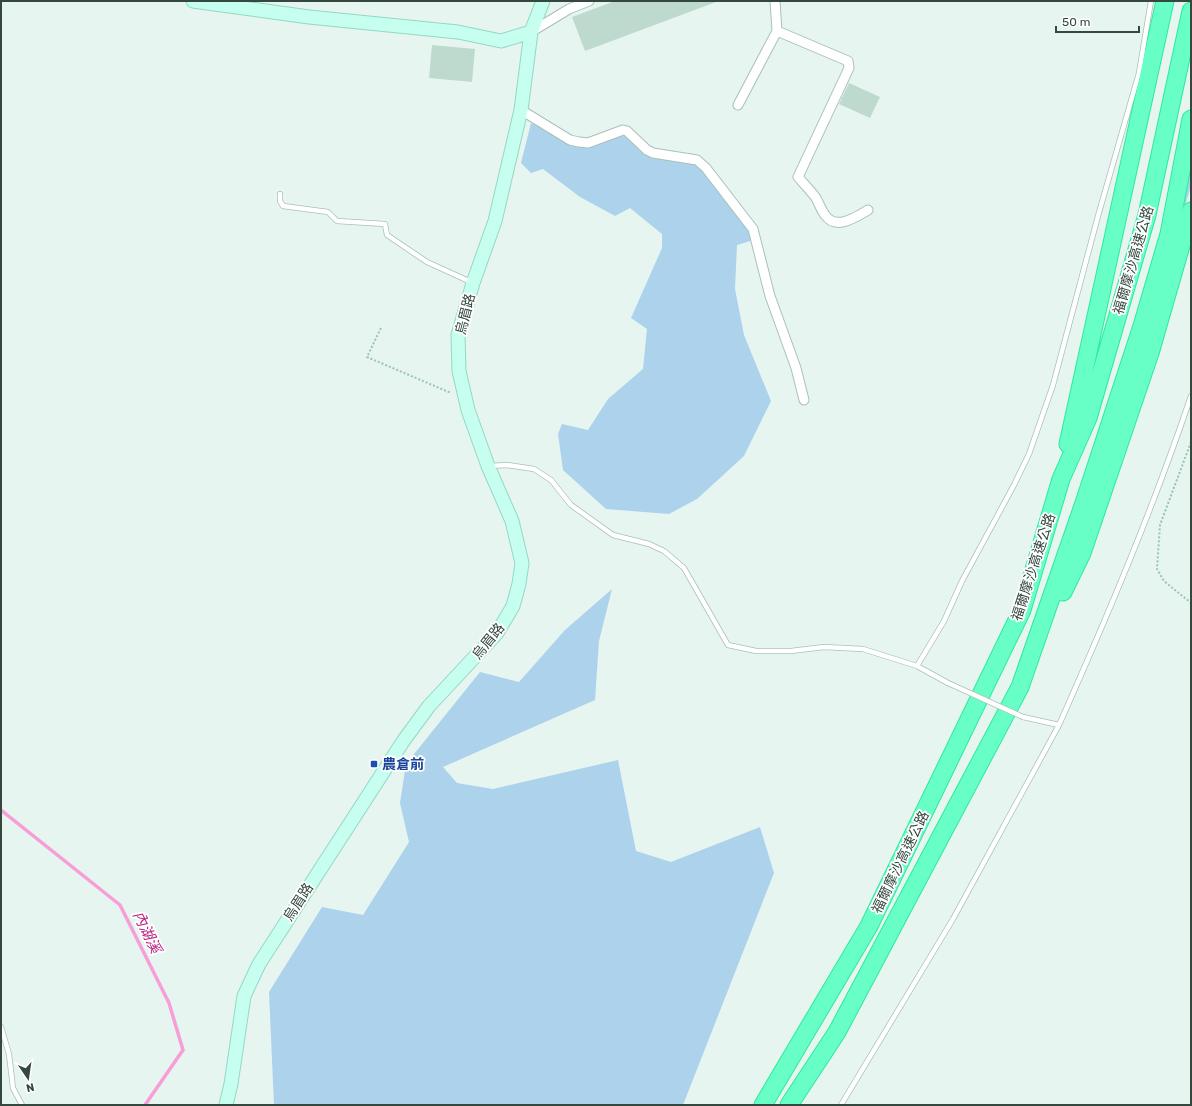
<svg xmlns="http://www.w3.org/2000/svg" width="1192" height="1106" font-family="Rubik,'Noto Sans TC',sans-serif">
<style>
.green{fill:#acd2ec}
.lines{fill:none;stroke-linecap:round;stroke-linejoin:round}
.stream{stroke:#f69ed6;stroke-width:3.5}
.building{fill:#bedace}
.lane-casing{stroke:#a8c1b7;stroke-width:6}
.street-casing{stroke:#a8c1b7;stroke-width:11}
.secondary-casing{stroke:#93d8c3;stroke-width:15}
.highway-casing{stroke:#2bea9c;stroke-width:19}
.path{stroke:#98c4b3;stroke-width:2;stroke-dasharray:2 2;stroke-linecap:butt}
.lane{stroke:#fff;stroke-width:4.5}
.street{stroke:#fff;stroke-width:9}
.secondary{stroke:#c6ffef;stroke-width:13}
.highway{stroke:#67ffc6;stroke-width:17}
.lane-bridge-casing{stroke:#a8c1b7;stroke-width:6;stroke-linecap:butt}
.lane-bridge{stroke:#fff;stroke-width:4.5}
.transit-dot{fill:#1a4fb4;stroke:#fff;stroke-width:1.5}
.labels{text-anchor:middle;stroke-width:3.5;stroke-linejoin:round;paint-order:stroke}
.street-label{font-size:14px;fill:#354840;stroke:#fff}
.transit-label{font-size:14px;font-weight:bold;fill:#164399;stroke:#fff;text-anchor:start}
.water-label{font-size:15px;font-style:italic;fill:#bd2583;stroke:#fff}
</style>
<rect width="100%" height="100%" fill="#e7f5f0"/>
<path class="green" d="M531,123L584,148L624,133L648,152L709,168L757,239L737,245L735,289L744,335L771,401L744,456L697,499L669,514L606,509L563,470L558,434L562,424L588,430L608,399L643,369L647,329L631,318L662,248V234L630,208L615,216L580,197L543,169L531,173L521,163Z
M1191,155V186L1162,285Z
M612,589L599,641L595,700L443,767L457,783L493,789L618,760L636,851L671,862L760,827L774,873L683,1105H274L269,992L322,907L363,915L409,842L400,803L406,764L480,672L519,682L565,630Z"/>
<g class="lines">
<path class="stream" d="M1,810L120,905L169,1003L183,1050L145,1105"/>
</g>
<path class="building" d="M615,1H715L716,2L585,51L572,17Z
M432,45L475,49L472,82L429,78Z
M849,83L880,97L870,118L839,104Z"/>
<g class="lines">
<g class="lane-casing">
<path id="lane" d="M280,194V201L283,206L328,212L337,221L385,224L387,235L427,262L471,282
M490,466L507,465L534,469L551,480L571,505L613,535L649,544L664,551L684,568L728,645L756,651H791L824,647L863,649L917,666L948,683
M917,666L944,621L962,581L1014,485L1029,454L1053,385L1098,216L1139,73L1151,1
M1023,717L1059,725C1107,617 1153,509 1191,396
M1,1027L9,1054L13,1088L22,1105
M841,1105L953,919L1059,725"/>
</g>
<g class="street-casing">
<path id="street" d="M775,1L777,31
M531,32L569,9L589,1
M738,105L777,31L848,61L849,68L798,177C804,184 811,191 816,198C819,203 821,210 825,215C836,231 856,217 868,210
M521,110L570,140L579,142L588,143L623,130L627,131L647,150L653,153L697,160L706,168L753,229L770,296L796,368L804,400"/>
</g>
<g class="secondary-casing">
<path id="secondary" d="M193,1L309,17L458,32L501,41L531,32
M226,1105L231,1084L244,996L259,964L404,740L429,706L497,633L513,606L519,584L522,563L512,521L488,466L468,410L459,371L458,335L473,283L495,221L521,110L531,32L543,1"/>
</g>
<g class="highway-casing">
<path id="highway" d="M1068,444L1165,1
M1063,592L1082,553L1150,353L1191,211
M763,1105L869,926L1022,610L1061,479L1088,418L1147,215L1191,11
M789,1105L837,1032L1020,687L1084,503L1142,326L1169,234L1191,119"/>
</g>
<path class="path" d="M381,328L367,357L451,393
M1191,442L1160,525L1157,569L1164,581L1191,603"/>
<use href="#lane" class="lane"/>
<use href="#street" class="street"/>
<use href="#secondary" class="secondary"/>
<use href="#highway" class="highway"/>
<g class="lane-bridge-casing">
<path id="lane-bridge" d="M948,683L1023,717"/>
</g>
<use href="#lane-bridge" class="lane-bridge"/>
</g>
<rect class="transit-dot" x="370" y="760" width="8" height="8" rx="2"/>
<g class="labels">
<g class="street-label">
<text transform="translate(1133 260) rotate(-74)" y="5">福爾摩沙高速公路</text>
<text transform="translate(465 314) rotate(-76)" y="5">烏眉路</text>
<text transform="translate(1033 567) rotate(-72)" y="5">福爾摩沙高速公路</text>
<text transform="translate(488 641) rotate(-51)" y="5">烏眉路</text>
<text transform="translate(900 862) rotate(-64)" y="5">福爾摩沙高速公路</text>
<text transform="translate(298 902) rotate(-57)" y="5">烏眉路</text>
</g>
<g class="transit-label">
<text x="382" y="769">農倉前</text>
</g>
<g class="water-label">
<text transform="translate(147 932) rotate(64)" y="5">內湖溪</text>
</g>
</g>
<rect width="1192" height="1106" fill="none" stroke="#354840" stroke-width="4"/>
<g transform="translate(28 1078) rotate(167)" stroke="#ffffff" stroke-width="3" paint-order="stroke">
<path d="M0-3L7 15L0 10L-7 15Z" fill="#354840"/>
<text y="-6" font-size="11" font-weight="bold" text-anchor="middle" fill="#354840">N</text>
</g>
<path d="M1056 26v6h83v-6" fill="none" stroke="#354840" stroke-width="2"/>
<text x="1062" y="26" font-size="12" fill="#354840" stroke="#ffffff" stroke-width="3" paint-order="stroke">50 m</text>
</svg>
